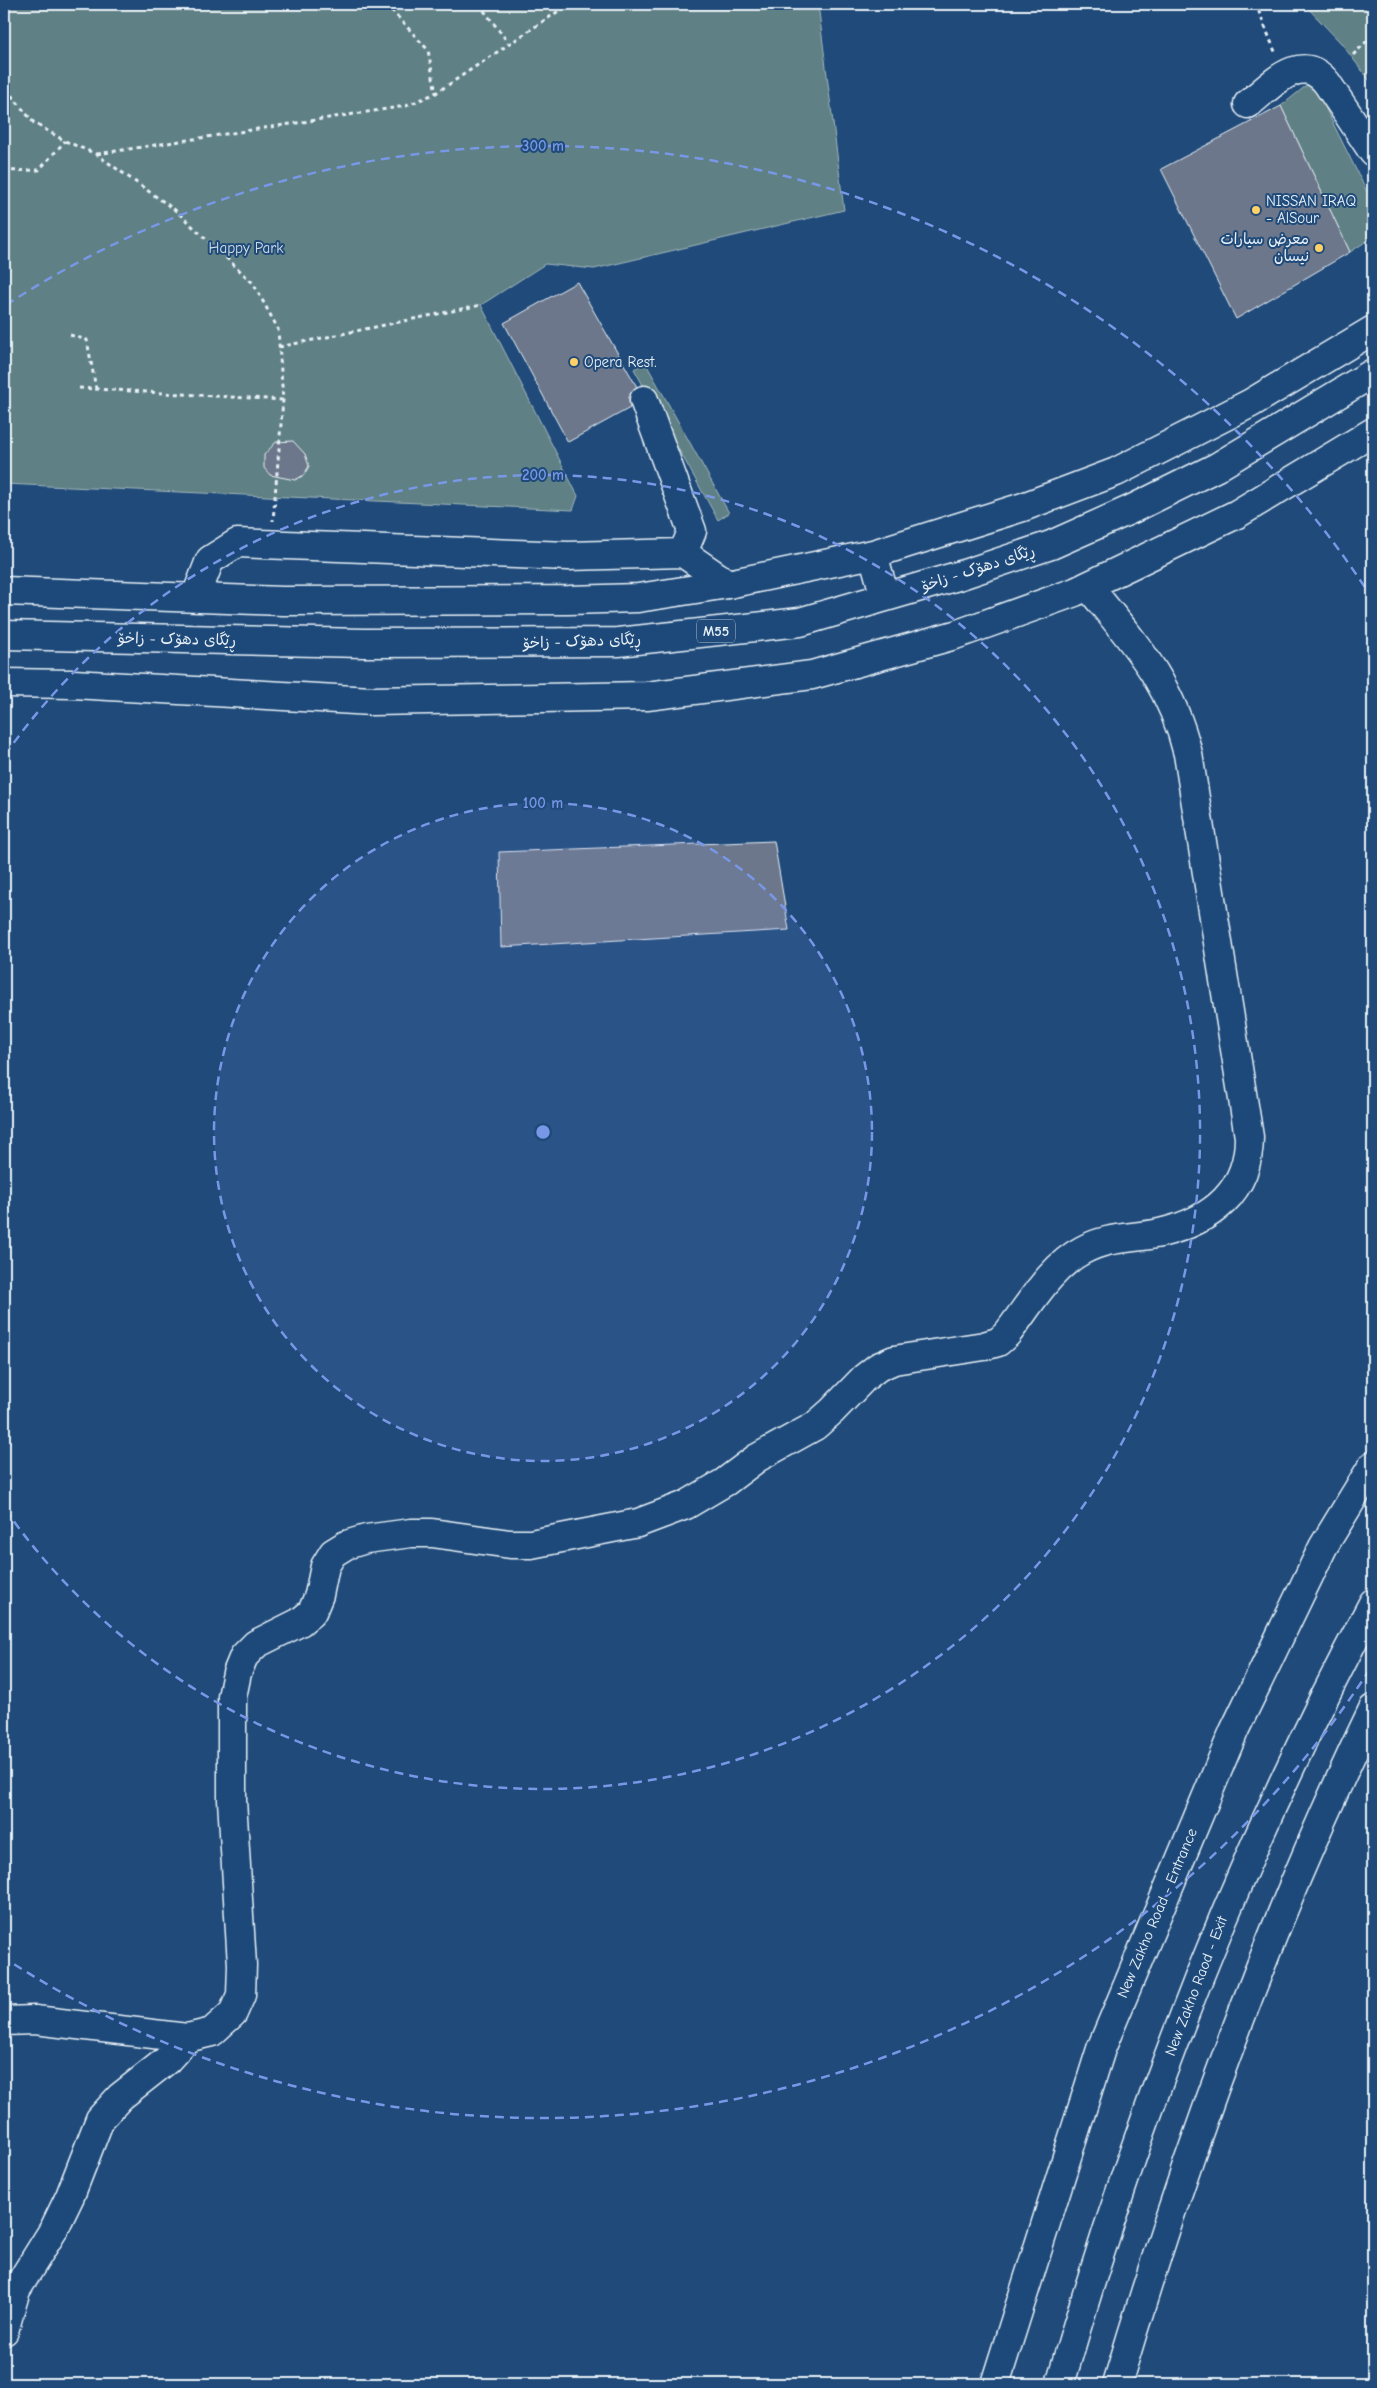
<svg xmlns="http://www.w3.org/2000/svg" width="1377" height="2388" font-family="'Comic Neue','Playpen Sans Arabic',sans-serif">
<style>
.green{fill:#5f8084;stroke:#a4b8be}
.building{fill:#6c778b;stroke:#e8f1f8}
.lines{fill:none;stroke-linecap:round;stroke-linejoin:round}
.minor-casing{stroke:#e8f1f8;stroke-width:31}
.major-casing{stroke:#e8f1f8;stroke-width:31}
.highway-casing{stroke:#e8f1f8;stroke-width:31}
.path{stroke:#e8f1f8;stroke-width:3;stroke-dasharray:4 4;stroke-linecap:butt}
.minor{stroke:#1f4a7a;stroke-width:28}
.major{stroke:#1f4a7a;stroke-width:28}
.highway{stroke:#1f4a7a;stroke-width:28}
.ring{fill:none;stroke:#7897e6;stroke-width:2.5;stroke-dasharray:9 6}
.poi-dot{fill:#ffd166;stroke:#1f4a7a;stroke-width:2}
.labels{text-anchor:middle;stroke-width:4;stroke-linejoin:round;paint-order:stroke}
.shield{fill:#1f4a7a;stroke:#acbfd2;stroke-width:1}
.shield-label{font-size:14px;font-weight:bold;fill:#e8f1f8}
.poi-label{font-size:15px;fill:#e8f1f8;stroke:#1f4a7a;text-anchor:start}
.park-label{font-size:15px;fill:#d3e0e7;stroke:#1f4a7a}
.street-label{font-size:15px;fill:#e8f1f8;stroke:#1f4a7a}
.centre{fill:#7897e6;stroke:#1f4a7a;stroke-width:2.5}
.ring-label{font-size:15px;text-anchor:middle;font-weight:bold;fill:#7897e6;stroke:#1f4a7a;stroke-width:4;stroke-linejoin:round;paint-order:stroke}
</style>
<rect width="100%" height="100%" fill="#1f4a7a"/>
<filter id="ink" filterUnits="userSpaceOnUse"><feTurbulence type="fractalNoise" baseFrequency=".02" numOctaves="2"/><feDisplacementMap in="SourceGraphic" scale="10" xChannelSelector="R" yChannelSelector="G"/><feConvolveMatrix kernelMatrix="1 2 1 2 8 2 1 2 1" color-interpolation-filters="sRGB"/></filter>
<g filter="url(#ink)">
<path class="green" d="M4,4H818L844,210L594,269L545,264L481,305L578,496L573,510L4,484Z
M1304,4H1373V85L1341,43Z
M1312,81L1373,204V237L1350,252L1281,106Z
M645,362L729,513L718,520L634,369Z"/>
<path class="building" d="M1281,106L1350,252L1236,319L1161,169Z
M577,282L637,387L629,397L630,408L568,442L504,323Z
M293,441L305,454L309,466L304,475L295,480L270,475L264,468V455L276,442Z
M774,841L789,930L501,947L499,852Z"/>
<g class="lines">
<g class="minor-casing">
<path id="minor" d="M1248,104C1272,85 1301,50 1327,83L1373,152
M644,400L692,531L683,553
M196,596L210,560L237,543L568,556L683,553L728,584
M4,2021L35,2020L187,2038L212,2032L233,2013L241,1995L242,1965L232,1800V1697L237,1673L244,1656L256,1644L300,1622L312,1612L319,1595L325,1566L333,1553L346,1545L366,1539L411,1533H432L510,1544H531L638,1523L686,1505L725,1482L757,1458L815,1426L832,1411L864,1378L878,1367L894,1360L984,1346L998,1342L1007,1334C1029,1306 1050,1267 1083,1250C1108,1236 1133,1239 1160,1233C1211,1221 1249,1192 1249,1137L1188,754C1170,680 1134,643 1088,586
M4,2331L16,2290L54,2229L70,2196L100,2119L120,2097L167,2060L187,2038
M1117,2384C1186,2153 1268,1926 1373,1709"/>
</g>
<g class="major-casing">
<path id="major" d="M995,2384L1101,2049L1234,1731L1323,1547L1373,1465
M1060,2384C1138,2114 1240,1851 1373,1603"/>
</g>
<g class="highway-casing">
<path id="highway" d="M873,554L885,597
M4,591L283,601L569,600L638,598L728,584L873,554L1023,507L1116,472L1251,403L1373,330
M4,635L364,643L618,642L800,622L961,575L1051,545L1132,509L1217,467L1373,373
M4,683L73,684L372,701L647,696L812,675L955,635L1075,592L1237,514L1373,432"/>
</g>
<path class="path" d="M386,4L428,50L436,93
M479,4L510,45
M1264,4L1259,12L1276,54
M1353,55L1373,35
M4,81L12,96L34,123L65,141L96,154L175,210L253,283L278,329L283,400L273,521
M97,154L406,106L436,93L569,4
M4,171L39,170L65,141
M70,335L87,340L96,389
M279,347L481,305
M79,388L283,400"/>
<use href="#minor" class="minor"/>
<use href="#major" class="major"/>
<use href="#highway" class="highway"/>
</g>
</g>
<circle cx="543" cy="1132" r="329" fill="#7897e6" fill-opacity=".12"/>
<g class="ring">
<circle cx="543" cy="1132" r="329"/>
<path d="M5 755A657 657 0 1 1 5 1509"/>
<path d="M1370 1669A986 986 0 0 1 6 1959M6 305A986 986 0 0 1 1370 595"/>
</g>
<g class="poi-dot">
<circle cx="1256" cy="210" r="5"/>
<circle cx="1319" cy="248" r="5"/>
<circle cx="574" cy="362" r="5"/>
</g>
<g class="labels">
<rect class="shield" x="697" y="619.5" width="38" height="23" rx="4"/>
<g class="shield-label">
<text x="716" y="636">M55</text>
</g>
<g class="poi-label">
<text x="1266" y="206">NISSAN IRAQ<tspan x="1266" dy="17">- AlSour</tspan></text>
<text x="1309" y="244" text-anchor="end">معرض سيارات<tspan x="1309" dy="17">نيسان</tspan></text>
<text x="584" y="367">Opera Rest.</text>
</g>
<g class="park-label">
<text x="246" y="253">Happy Park</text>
</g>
<g class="street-label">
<text transform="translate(978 568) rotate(-18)" y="5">ڕێگای دهۆک - زاخۆ</text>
<text transform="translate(177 639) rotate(1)" y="5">ڕێگای دهۆک - زاخۆ</text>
<text transform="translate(582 641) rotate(-2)" y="5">ڕێگای دهۆک - زاخۆ</text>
<text transform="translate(1157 1913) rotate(-67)" y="5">New Zakho Road - Entrance</text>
<text transform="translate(1196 1986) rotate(-69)" y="5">New Zakho Raod - Exit</text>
</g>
</g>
<circle cx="543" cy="1132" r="8" class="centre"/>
<g class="ring-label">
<text x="543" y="151">300 m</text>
<text x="543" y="480">200 m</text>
<text x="543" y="808">100 m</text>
</g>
<rect width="1377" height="2388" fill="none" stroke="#1f4a7a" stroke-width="20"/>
<rect x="10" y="10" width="1357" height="2368" fill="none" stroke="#e8f1f8" stroke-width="2" filter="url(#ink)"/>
</svg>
